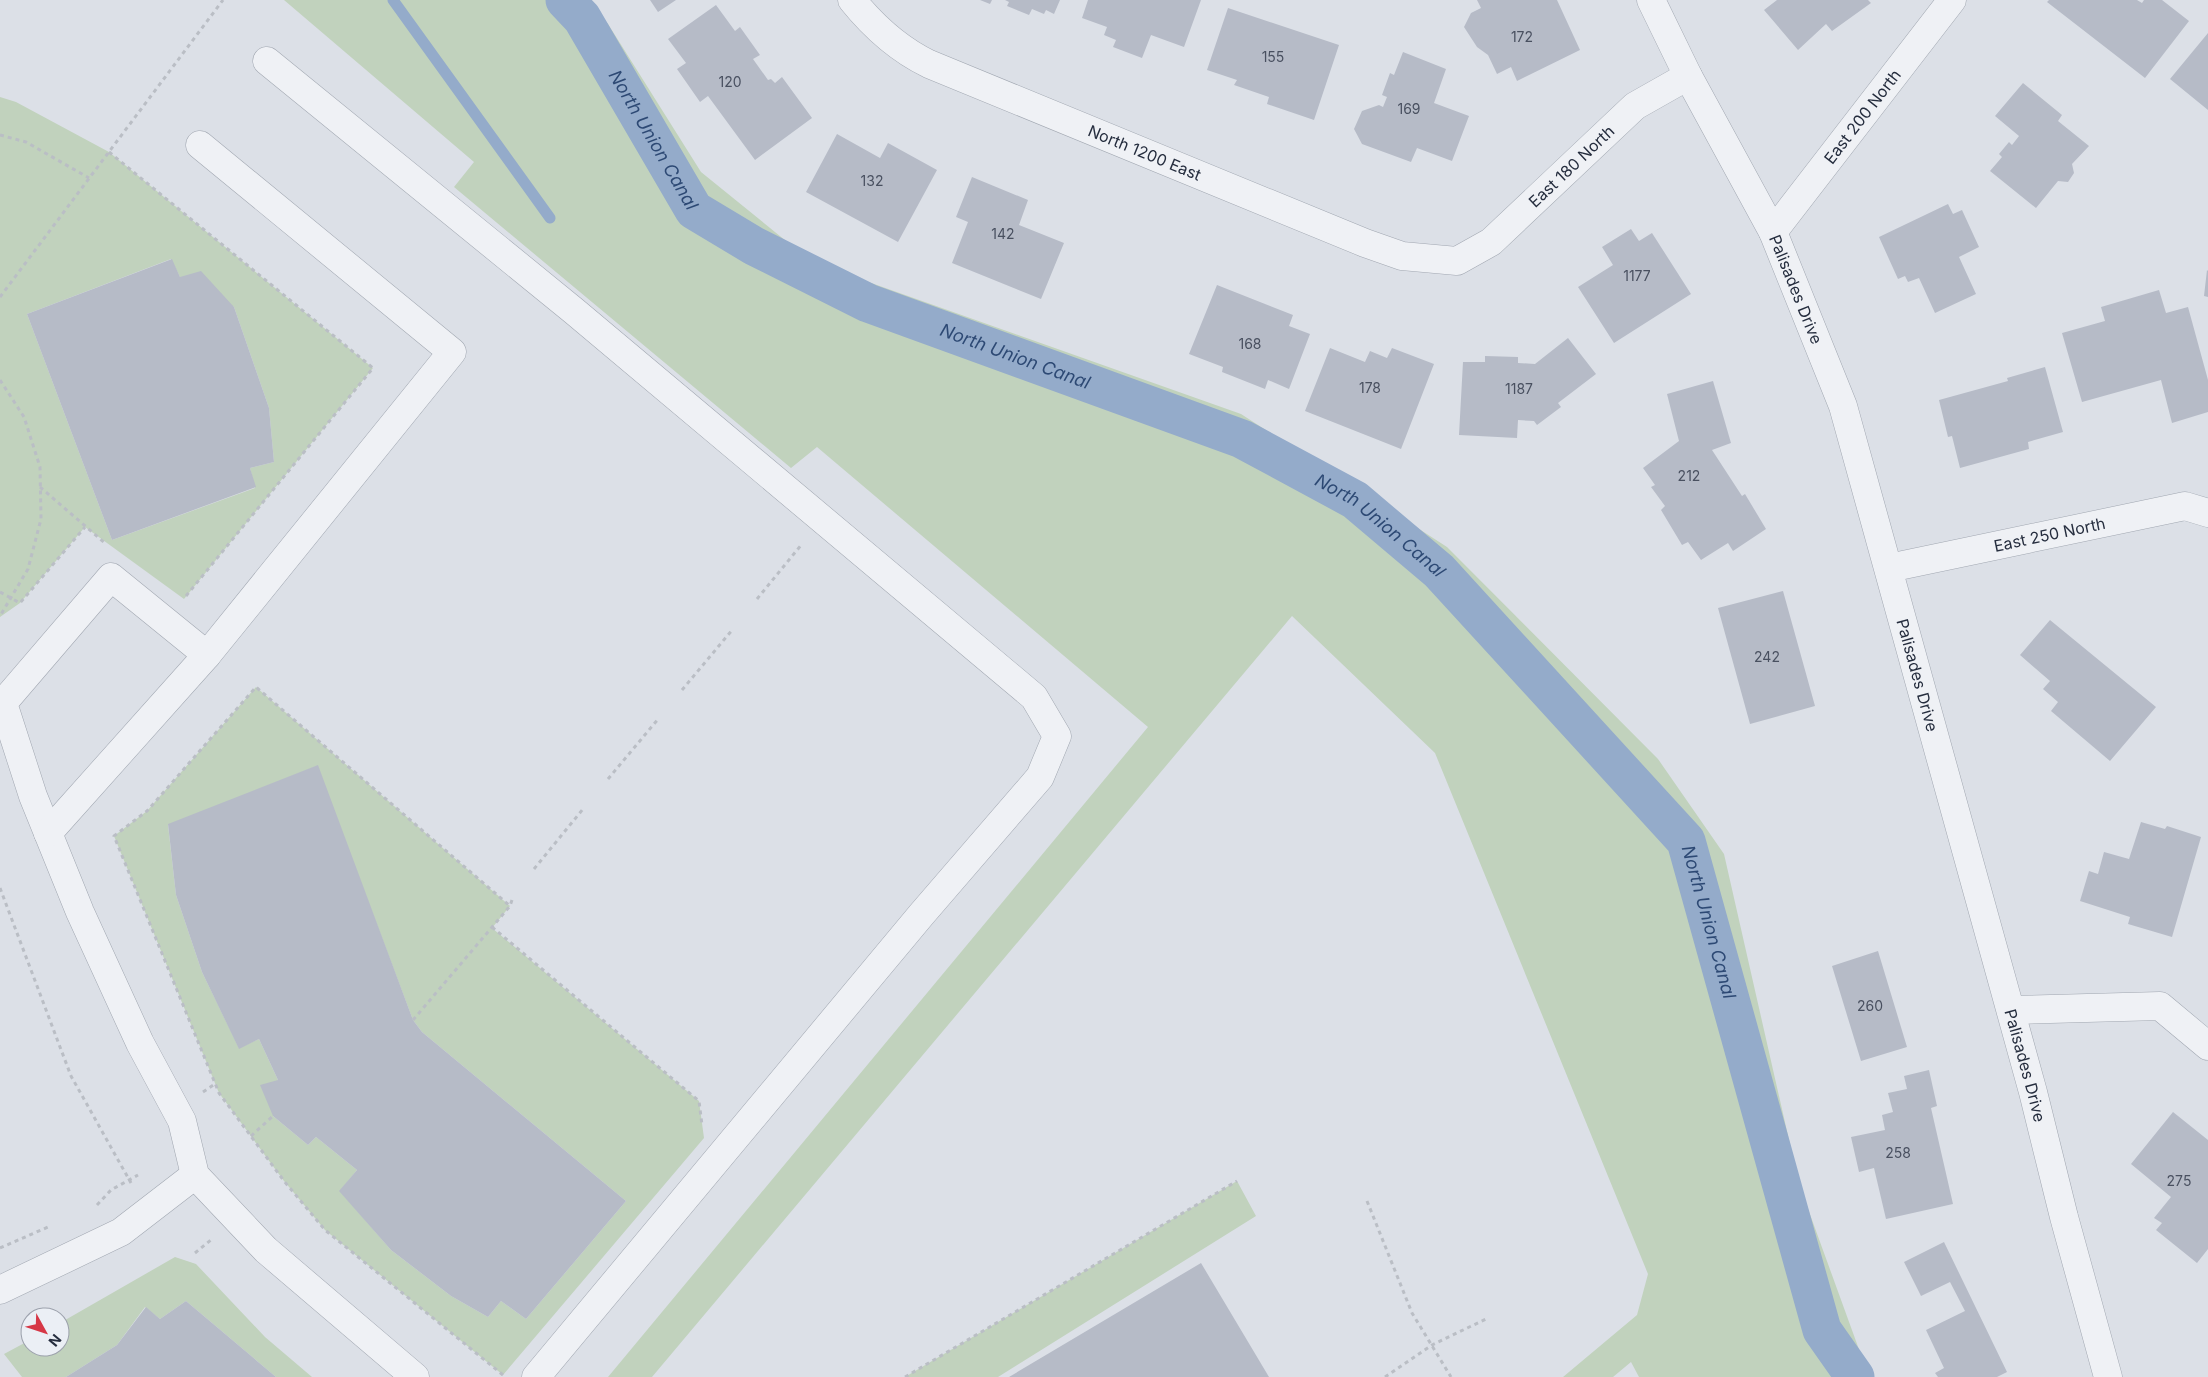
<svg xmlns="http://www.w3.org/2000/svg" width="2208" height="1377" font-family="Inter,sans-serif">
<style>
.green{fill:#c1d2bd;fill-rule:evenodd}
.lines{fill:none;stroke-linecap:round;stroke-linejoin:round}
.stream{stroke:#94abca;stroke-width:11}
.canal{stroke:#94abca;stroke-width:39}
.building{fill:#b6bbc7}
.minor-casing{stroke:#a1a7b1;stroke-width:29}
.path{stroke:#babec5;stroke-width:3;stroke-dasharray:4 4;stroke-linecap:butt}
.minor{stroke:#eff1f5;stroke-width:28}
.labels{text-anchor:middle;stroke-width:4;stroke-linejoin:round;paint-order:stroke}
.number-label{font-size:14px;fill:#495060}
.street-label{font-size:16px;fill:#252d3e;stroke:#ebeff5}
.water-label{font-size:18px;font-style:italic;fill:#2d4974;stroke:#ebeff5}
</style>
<rect width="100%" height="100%" fill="#dce0e7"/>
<path class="green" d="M284,0H588L608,24L701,172L812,262L1241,414L1447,547L1658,759L1724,854L1799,1184L1869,1377H1639L1631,1362L1613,1377H1563L1637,1315L1648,1274L1435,753L1292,616L652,1377H608L1148,727L817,447L791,468L454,187L474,162Z
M0,97L16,102L109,152L373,368L184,599L85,527L20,603L0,617ZM171,259L180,277L234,307L269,408L274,462L250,468L255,488L112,540L27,314Z
M256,687L510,906L492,928L699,1101L704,1138L503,1375L325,1230L284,1181L219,1093L114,836L147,811ZM317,766L413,1020L422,1032L626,1201L526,1319L501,1301L488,1317L451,1296L391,1250L340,1191L357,1170L316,1137L308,1145L273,1116L278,1080L259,1039L239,1048L202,972L176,895L168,825Z
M1237,1181L1256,1216L998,1377H905Z
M175,1257L196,1264L265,1337L312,1377H276L186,1301L160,1319L145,1307L117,1345L66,1377H22L4,1354L30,1340V1347H60V1323Z"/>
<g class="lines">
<path class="stream" d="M393,0L550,218"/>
<path class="canal" id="s1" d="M565,0L582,18L694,210L754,246L868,303L1242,439L1355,500L1439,571L1686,841L1822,1330L1855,1377"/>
</g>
<path class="building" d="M650,0H676L658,12Z
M980,0H992L990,4Z
M1005,0H1060L1054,14L1046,10L1044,14L1032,9L1029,15L1007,6L1009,2Z
M1088,0H1201L1184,47L1151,35L1142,58L1113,47L1116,40L1104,35L1107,27L1082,18Z
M1477,0H1557L1580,50L1517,81L1511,67L1497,74L1488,55L1477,47L1464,27L1471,13L1481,8Z
M1777,0H1868L1871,3L1832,31L1826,24L1798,50L1764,10Z
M2049,0H2137L2142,3L2144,0H2162L2189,21L2145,78L2047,2Z
M716,5L735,31L740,27L760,55L753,59L768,80L771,79L775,83L782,77L812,118L755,160L708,96L700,102L677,69L686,63L668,39Z
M1228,8L1339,45L1314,120L1267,104L1269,97L1234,85L1237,80L1207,70Z
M2208,33V110L2170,79Z
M1403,52L1446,69L1434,103L1469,116L1452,161L1417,148L1411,162L1362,144L1354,129L1362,111L1379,105L1383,107L1387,97L1382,95L1390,73L1394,75Z
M2023,83L2062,115L2058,121L2089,146L2072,164L2074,173L2068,182L2058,181L2036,208L1990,171L2002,157L1999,154L2009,142L2012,145L2019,136L1995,116Z
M837,134L880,158L888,143L937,170L898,242L806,192Z
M972,177L1028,200L1019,225L1064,243L1041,299L952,263L968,222L956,217Z
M1948,204L1953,214L1962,210L1979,247L1959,257L1976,294L1935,313L1919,278L1908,282L1905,276L1898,279L1879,237Z
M1631,229L1639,241L1652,233L1691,294L1614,343L1578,287L1613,265L1602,247Z
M172,259L180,277L201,271L234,307L269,408L274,462L250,468L256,487L112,540L27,314Z
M2207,270L2208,271V297L2204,296Z
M1217,285L1293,315L1289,326L1310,334L1289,389L1268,380L1265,389L1222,372L1223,367L1189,354Z
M2159,290L2166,313L2188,307L2208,380V412L2172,423L2161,380L2082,402L2062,333L2105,321L2101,307Z
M1568,338L1596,374L1558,403L1561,407L1537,425L1534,421L1518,420L1517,438L1459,435L1463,362H1485V356L1518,357V363L1535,364Z
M1330,348L1365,362L1370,351L1387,358L1392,348L1434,364L1401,449L1305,411Z
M2045,367L2063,432L2028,442L2029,449L1960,468L1952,436L1948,437L1939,400L2008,381L2007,378Z
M1713,381L1731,443L1712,450L1742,496L1745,494L1766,529L1733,551L1728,543L1701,560L1688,542L1682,545L1661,510L1665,506L1651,487L1655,485L1643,468L1679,441L1667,394Z
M1783,591L1815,706L1750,724L1718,608Z
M2050,620L2156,707L2110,761L2051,711L2058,702L2043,689L2050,681L2020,655Z
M318,765L413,1020L422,1032L626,1201L526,1319L501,1301L488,1317L451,1296L391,1250L339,1191L357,1170L316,1137L308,1145L273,1116L260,1085L278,1080L259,1039L239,1049L202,972L176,895L168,824Z
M2141,822L2165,829L2167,826L2201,837L2172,937L2128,924L2130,917L2080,901L2089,871L2098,874L2104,852L2129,859Z
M1878,951L1907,1047L1861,1061L1832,966Z
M1929,1070L1937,1106L1931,1108L1953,1204L1886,1219L1874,1168L1859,1172L1851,1137L1885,1130L1882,1115L1893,1112L1888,1093L1907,1089L1904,1076Z
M2173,1112L2208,1140V1249L2197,1263L2156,1230L2162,1223L2154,1218L2171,1197L2131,1164Z
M1944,1242L2007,1372L1997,1377H1938L1935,1373L1944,1368L1926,1330L1965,1311L1950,1282L1921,1296L1904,1262Z
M1201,1263L1269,1377H1009Z
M186,1301L276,1377H66L117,1345L146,1307L160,1319Z"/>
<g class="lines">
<g class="minor-casing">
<g id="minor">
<path id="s2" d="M852,0C873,26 900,50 929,64L1365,243L1402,256L1457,261L1491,242L1635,106L1688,76"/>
<path id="s3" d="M1651,0L1688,76L1773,232L1843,406L2033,1092L2064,1217L2108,1377"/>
<path d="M267,61L574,311L1034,697L1057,736L1040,777L921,915L536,1377"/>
<path id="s4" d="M1773,232L1952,0"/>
<path id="s5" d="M1889,568L2185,506L2208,513"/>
<path d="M207,655L111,577L3,703L33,796L80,912L140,1043L182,1121L195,1175L266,1250L415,1377"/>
<path d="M48,833L207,655L452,352L200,145"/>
<path d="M2011,1010L2160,1006L2208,1046"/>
<path d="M0,1290L121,1232L195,1175"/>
</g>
</g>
<path class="path" d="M0,135L26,142L89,178
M109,152L373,368L186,596
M0,297L223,0
M0,380L24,417L40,467L41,519L28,569L0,616
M40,487L106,544
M0,592L20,603L85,527
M757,599L802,544
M682,690L733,629
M608,779L659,718
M534,869L583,809
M0,888L71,1076L131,1183
M492,927L699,1101L702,1125
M413,1020L510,906L512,900
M203,1092L215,1084
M251,1136L273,1116
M1367,1201L1412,1313L1451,1377
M97,1205L111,1190L138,1175
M0,1248L48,1227
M195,1253L212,1239
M503,1375L325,1230L284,1181L219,1093L114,836L147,811L256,687L510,906
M905,1377L1237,1181
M1385,1377L1432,1345L1488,1318"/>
<use href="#minor" class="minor"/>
</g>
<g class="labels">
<g class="number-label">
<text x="1522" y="42">172</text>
<text x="1273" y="62">155</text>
<text x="730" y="87">120</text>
<text x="1409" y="114">169</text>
<text x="872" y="186">132</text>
<text x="1003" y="239">142</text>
<text x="1637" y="281">1177</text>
<text x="1250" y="349">168</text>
<text x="1370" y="393">178</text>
<text x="1519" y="394">1187</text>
<text x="1689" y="481">212</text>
<text x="1767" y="662">242</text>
<text x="1870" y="1011">260</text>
<text x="1898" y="1158">258</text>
<text x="2179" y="1186">275</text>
</g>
<g class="street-label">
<text dy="6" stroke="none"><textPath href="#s4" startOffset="146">East 200 North</textPath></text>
<text dy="6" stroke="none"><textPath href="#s2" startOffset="334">North 1200 East</textPath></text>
<text dy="6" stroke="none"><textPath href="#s2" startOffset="816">East 180 North</textPath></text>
<text dy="6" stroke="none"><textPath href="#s3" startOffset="324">Palisades Drive</textPath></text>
<text dy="6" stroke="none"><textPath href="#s5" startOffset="164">East 250 North</textPath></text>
<text dy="6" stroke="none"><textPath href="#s3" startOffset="729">Palisades Drive</textPath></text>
<text dy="6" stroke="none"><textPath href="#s3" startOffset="1134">Palisades Drive</textPath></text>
</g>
<g class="water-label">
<text dy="6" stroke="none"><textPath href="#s1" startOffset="166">North Union Canal</textPath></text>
<text dy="6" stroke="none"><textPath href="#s1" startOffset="601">North Union Canal</textPath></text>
<text dy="6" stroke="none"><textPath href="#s1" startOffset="1006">North Union Canal</textPath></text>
<text dy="6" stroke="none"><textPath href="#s1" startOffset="1531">North Union Canal</textPath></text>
</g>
</g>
<g transform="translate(45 1332) rotate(130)"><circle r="24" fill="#ebeff5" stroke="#9ca1ac"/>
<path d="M0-4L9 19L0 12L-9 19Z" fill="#d63746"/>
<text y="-8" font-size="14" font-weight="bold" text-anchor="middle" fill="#252d3e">N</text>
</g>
</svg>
